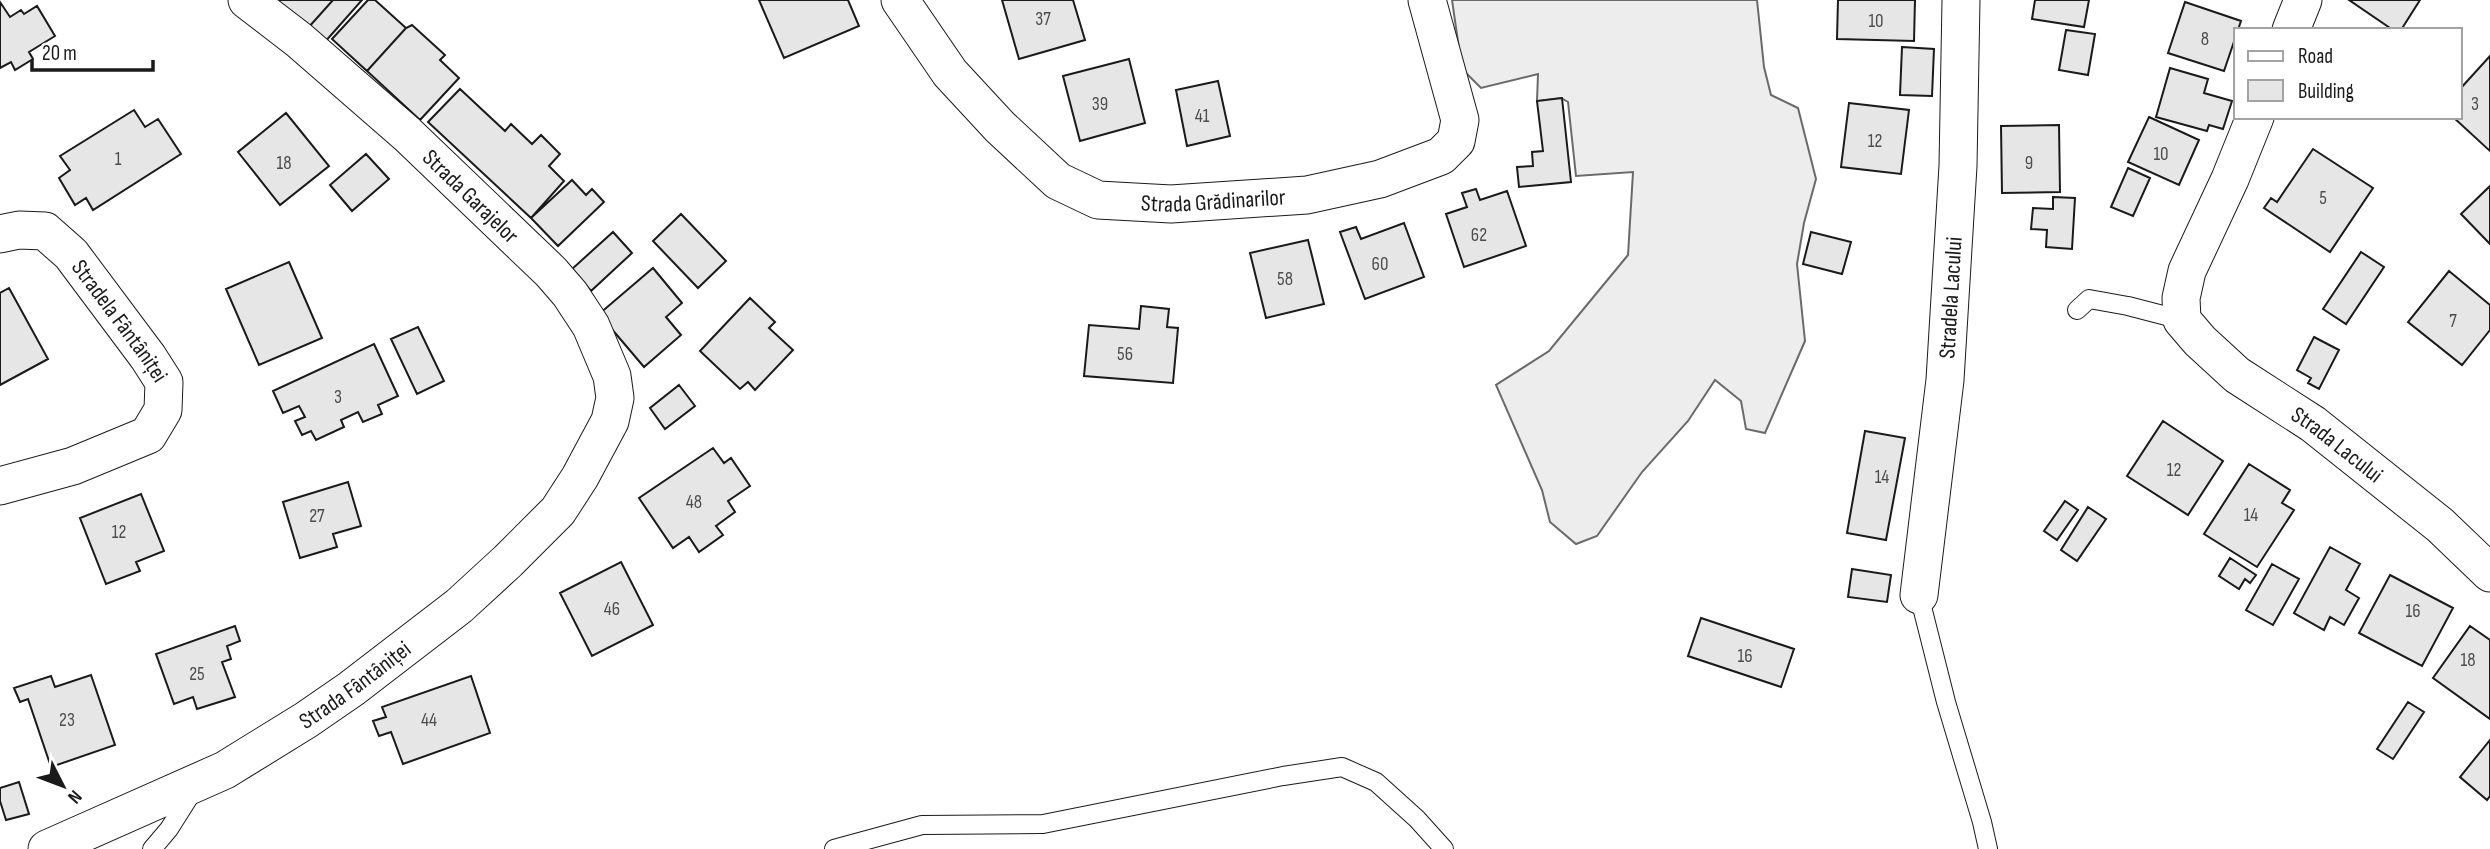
<svg xmlns="http://www.w3.org/2000/svg" width="2490" height="849" font-family="'Sofia Sans Condensed',sans-serif">
<style>
.built{fill:#ededed;stroke:#6a6a6a;stroke-width:2}
.building{fill:#e6e6e6;stroke:#1a1a1a;stroke-width:2}
.lines{fill:none;stroke-linecap:round;stroke-linejoin:round}
.service-casing{stroke:#1a1a1a;stroke-width:20}
.minor-casing{stroke:#1a1a1a;stroke-width:39}
.service{stroke:#fff;stroke-width:18}
.minor{stroke:#fff;stroke-width:37}
.labels{text-anchor:middle;stroke-width:5;stroke-linejoin:round;paint-order:stroke}
.number-label{font-size:19px;fill:#4d4d4d}
.street-label{font-size:23px;fill:#1a1a1a;stroke:#fff}
</style>
<rect width="100%" height="100%" fill="#fff"/>
<path class="built" d="M1452,0H1757L1764,67L1771,95L1798,108L1816,179L1804,223L1797,264L1805,341L1765,433L1746,429L1741,401L1715,380L1688,421L1642,472L1597,536L1576,544L1550,522L1542,490L1496,385L1549,351L1628,255L1633,172L1576,176L1568,102L1561,98L1537,101L1538,74L1481,88L1462,69Z"/>
<path class="building" d="M274,0H333L308,28Z
M333,0H362L324,43L308,28Z
M368,0H375L406,28L367,71L332,39Z
M759,0H848L859,26L784,58Z
M1002,0H1073L1085,40L1019,59Z
M1838,0H1915L1914,41L1837,39Z
M2035,0H2089L2084,27L2032,19Z
M2349,0H2420L2401,30H2393Z
M0,2L10,17L21,10L24,14L37,6L55,36L29,52L33,59L15,70L11,62L0,68Z
M2185,2L2241,21L2224,71L2168,53Z
M412,25L445,55L440,60L459,78L420,120L367,71L406,28Z
M2066,30L2095,34L2088,75L2059,70Z
M1902,47L1934,49L1932,96L1900,95Z
M2490,56V151L2453,117H2460V89Z
M1129,59L1145,123L1080,141L1063,76Z
M2170,68L2208,79L2204,93L2232,101L2223,129L2209,125L2207,131L2156,117Z
M1218,81L1230,136L1187,146L1176,90Z
M460,89L505,131L511,124L532,144L541,135L560,154L549,166L564,181L531,218L428,122Z
M1562,98L1571,182L1519,187L1517,167L1533,166L1532,152L1543,151L1537,101Z
M1849,103L1909,110L1901,174L1841,167Z
M134,110L145,127L158,119L181,154L93,210L86,198L75,205L59,178L70,170L60,156Z
M286,113L329,166L280,205L238,152Z
M2149,117L2199,140L2179,185L2128,162Z
M2059,125L2060,192L2002,193L2001,126Z
M2313,149L2373,188L2330,252L2264,208L2271,198L2277,202Z
M366,154L389,179L352,211L330,185Z
M2128,168L2150,178L2133,216L2111,207Z
M572,180L586,195L592,189L604,202L558,246L531,218Z
M2490,186V244L2461,214Z
M1476,189L1480,200L1507,191L1526,246L1464,267L1446,214L1467,207L1462,193Z
M2053,197L2075,198L2072,249L2046,247L2047,230L2031,229L2033,208L2053,209Z
M681,214L726,261L698,288L653,241Z
M1404,223L1424,277L1365,299L1340,232L1356,227L1361,239Z
M613,232L632,253L591,291L572,269Z
M1811,232L1851,242L1842,274L1803,264Z
M1308,240L1324,304L1266,318L1250,253Z
M2361,252L2384,267L2346,324L2323,309Z
M289,262L322,338L259,365L226,289Z
M653,268L682,303L666,317L681,335L644,367L599,314Z
M2449,271L2490,305V330L2462,365L2408,322Z
M9,288L48,359L0,385V293Z
M750,298L775,322L769,328L793,350L755,390L748,382L740,389L700,351Z
M1141,306L1169,309L1167,327L1178,328L1173,383L1084,376L1089,325L1139,329Z
M418,327L444,381L417,394L391,339Z
M2314,337L2339,350L2319,389L2308,383L2311,378L2297,370Z
M374,344L398,396L378,405L382,414L363,422L358,412L341,420L344,427L316,440L311,431L302,435L295,421L305,417L299,406L283,413L273,391Z
M679,385L695,406L665,429L650,408Z
M2163,421L2223,461L2188,515L2127,476Z
M1865,431L1905,438L1886,540L1847,533Z
M713,448L724,463L731,458L750,486L728,501L735,512L716,526L723,535L699,552L689,537L673,548L639,498Z
M2249,464L2290,490L2282,503L2294,510L2257,567L2204,534Z
M348,482L361,526L333,534L337,547L300,558L283,502Z
M141,494L164,551L136,562L140,571L106,584L80,518Z
M2065,501L2078,510L2057,540L2044,531Z
M2088,507L2106,519L2077,561L2061,550Z
M2330,547L2360,564L2346,590L2359,598L2344,625L2330,617L2324,630L2294,613Z
M2230,558L2256,575L2250,583L2245,579L2239,589L2219,576Z
M621,562L653,625L592,656L560,593Z
M2272,564L2299,579L2273,625L2246,610Z
M1852,569L1891,575L1887,602L1848,597Z
M2390,575L2453,608L2422,666L2359,633Z
M1701,618L1794,649L1781,687L1688,656Z
M235,626L240,641L227,646L231,659L222,662L235,697L197,709L193,697L174,704L156,654Z
M2470,626L2490,640V719L2433,678Z
M91,675L115,745L51,767L28,699L20,702L14,688L51,676L55,687Z
M471,676L490,733L403,764L391,732L379,736L373,721L386,717L382,707Z
M2408,702L2424,712L2393,759L2377,749Z
M2490,740V796L2487,800L2460,777Z
M19,782L29,814L6,820L0,801V788Z"/>
<g class="lines">
<g class="service-casing">
<path id="service" d="M2077,310L2089,299L2128,306L2182,320
M1919,595L1946,702L1982,822L1988,849
M152,849L169,829L193,791
M834,849L922,825L1043,824L1283,776L1342,767L1376,782L1417,819L1444,849"/>
</g>
<g class="minor-casing">
<g id="minor">
<path id="s1" d="M900,0L950,73L1000,127L1058,181L1098,200L1171,204L1307,195L1380,179L1441,156L1456,141L1460,120L1427,0"/>
<path d="M2291,30L2303,0"/>
<path id="s2" d="M2255,117L2230,179L2187,271L2181,298L2182,320L2200,341L2237,375L2313,424L2440,525L2490,573"/>
<path id="s3" d="M0,234L19,230L45,231L71,254L148,357L164,382L163,410L148,435L73,466L0,486"/>
<path id="s4" d="M1919,595L1945,380L1958,166L1961,0"/>
<path id="s5" d="M47,849L225,770L306,720L351,689L459,606L508,561L558,511L580,477L610,421L615,398L612,376L591,326L570,294L551,272L407,134L299,40L247,0"/>
</g>
</g>
<use href="#service" class="service"/>
<use href="#minor" class="minor"/>
</g>
<g class="labels">
<g class="number-label">
<text x="1043" y="25">37</text>
<text x="1876" y="27">10</text>
<text x="2205" y="45">8</text>
<text x="1100" y="110">39</text>
<text x="2475" y="110">3</text>
<text x="1202" y="122">41</text>
<text x="1875" y="147">12</text>
<text x="2161" y="160">10</text>
<text x="118" y="165">1</text>
<text x="284" y="169">18</text>
<text x="2029" y="169">9</text>
<text x="2323" y="204">5</text>
<text x="1479" y="241">62</text>
<text x="1380" y="270">60</text>
<text x="1285" y="285">58</text>
<text x="2453" y="327">7</text>
<text x="1125" y="360">56</text>
<text x="338" y="403">3</text>
<text x="2174" y="476">12</text>
<text x="1882" y="483">14</text>
<text x="694" y="508">48</text>
<text x="2251" y="521">14</text>
<text x="317" y="522">27</text>
<text x="119" y="538">12</text>
<text x="612" y="615">46</text>
<text x="2413" y="617">16</text>
<text x="1745" y="662">16</text>
<text x="2468" y="666">18</text>
<text x="197" y="680">25</text>
<text x="67" y="726">23</text>
<text x="429" y="726">44</text>
</g>
<g class="street-label">
<text transform="translate(471 196) rotate(44)" y="8">Strada Garajelor</text>
<text dy="8" stroke="none"><textPath href="#s1" startOffset="401">Strada Grădinarilor</textPath></text>
<text dy="8" stroke="none"><textPath href="#s4" startOffset="299">Stradela Lacului</textPath></text>
<text dy="8" stroke="none"><textPath href="#s3" startOffset="163">Stradela Fântâniței</textPath></text>
<text dy="8" stroke="none"><textPath href="#s2" startOffset="418">Strada Lacului</textPath></text>
<text dy="8" stroke="none"><textPath href="#s5" startOffset="350">Strada Fântâniței</textPath></text>
</g>
</g>
<rect x="2234" y="28" width="228" height="91" fill="#ffffff" stroke="#a3a3a3" stroke-width="2"/>
<rect x="2248" y="51" width="35" height="10" fill="#ffffff" stroke="#a3a3a3" stroke-width="2"/>
<text x="2298" y="63" font-size="21" fill="#1a1a1a">Road</text>
<rect x="2248" y="80" width="35" height="21" fill="#e6e6e6" stroke="#a3a3a3" stroke-width="2"/>
<text x="2298" y="98" font-size="21" fill="#1a1a1a">Building</text>
<g transform="translate(63 786) rotate(132)" stroke="#ffffff" stroke-width="5" paint-order="stroke">
<path d="M0-5L12 26L0 18L-12 26Z" fill="#1a1a1a"/>
<text y="-10" font-size="19" font-weight="bold" text-anchor="middle" fill="#1a1a1a">N</text>
</g>
<path d="M32 60v10h121v-10" fill="none" stroke="#1a1a1a" stroke-width="3.5"/>
<text x="42" y="60" font-size="21" fill="#1a1a1a" stroke="#ffffff" stroke-width="5" paint-order="stroke">20 m</text>
</svg>
